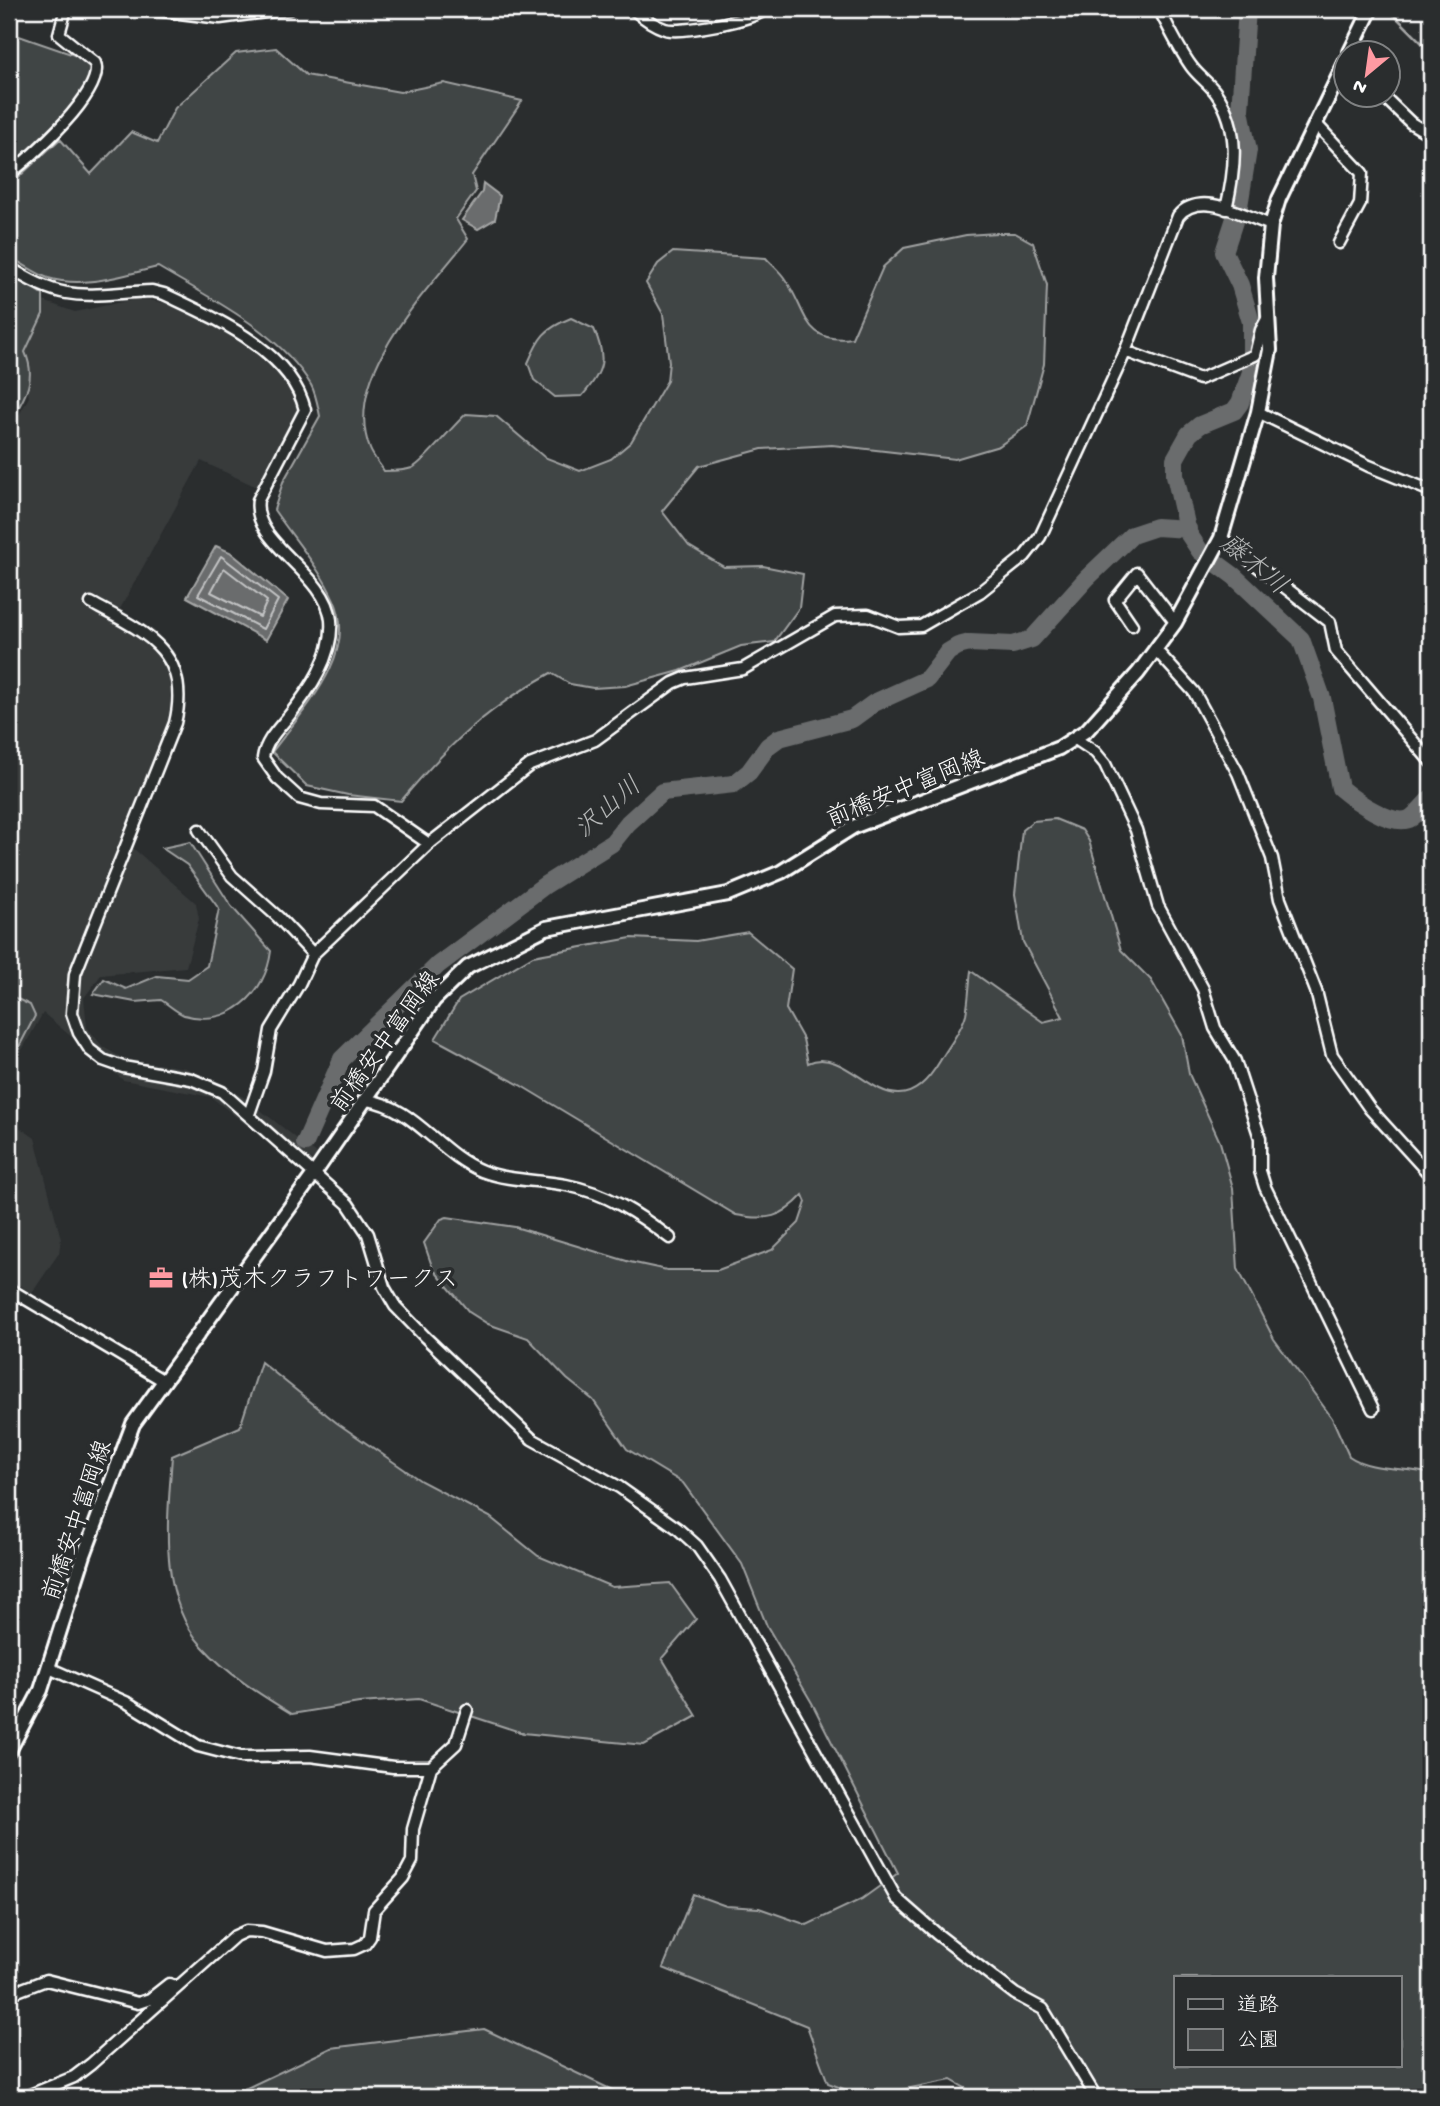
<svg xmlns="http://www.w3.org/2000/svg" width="1440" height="2106" font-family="'Gochi Hand','Klee One',sans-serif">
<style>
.built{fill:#373a3b}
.green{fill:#414445;stroke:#a0a2a2;stroke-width:2;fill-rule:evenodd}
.water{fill:#6a6c6d;stroke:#a6a7a7;stroke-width:2}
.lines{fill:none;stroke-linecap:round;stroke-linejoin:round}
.shore{stroke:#c3c4c5;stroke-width:2}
.stream{stroke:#a6a7a7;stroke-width:2.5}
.river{stroke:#6a6c6d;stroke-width:18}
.minor-casing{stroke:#fff;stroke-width:15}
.major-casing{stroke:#fff;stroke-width:18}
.minor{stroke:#2a2d2e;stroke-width:10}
.major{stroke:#2a2d2e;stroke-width:12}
.labels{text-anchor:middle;stroke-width:7;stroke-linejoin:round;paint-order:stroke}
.street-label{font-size:24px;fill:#fff;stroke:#2a2d2e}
.poi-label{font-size:24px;fill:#fff;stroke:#2a2d2e;text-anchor:start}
.water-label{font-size:26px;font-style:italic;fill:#b4b6b6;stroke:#2a2d2e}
</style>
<rect width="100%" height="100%" fill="#2a2d2e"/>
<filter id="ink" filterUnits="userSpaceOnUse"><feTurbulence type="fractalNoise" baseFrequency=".0143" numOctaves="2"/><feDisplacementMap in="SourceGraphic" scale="14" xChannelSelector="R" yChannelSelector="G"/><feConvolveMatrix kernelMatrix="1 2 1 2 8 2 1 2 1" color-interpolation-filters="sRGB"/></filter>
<g filter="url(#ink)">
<path class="built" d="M29,296L75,312L140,298L180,306L254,346L300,399V414L259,488L201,461L120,609L155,631L177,655L187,702L133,848L196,903L199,919L186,967L101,975L84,998L87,1027L103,1047L124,1059L186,1068L245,1098L318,1155L300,1167L211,1097L123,1080L43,1013L9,1073V433L29,397L19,350Z
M9,1120L35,1138L61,1239L59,1253L32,1293L9,1279Z"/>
<path class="green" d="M19,36L83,58L93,71L78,101L9,168V40Z
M276,48L306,75L400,92L444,83L522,101L472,175L476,191L456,219L468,239C427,291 341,376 370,449C373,457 380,464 384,471C393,471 404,471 412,468C424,463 452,426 466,414L496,416L544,457L580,471L611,459L631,442L667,381L669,362L663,314L646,283L658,264L673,252L766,258C772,265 780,271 785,279C807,310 803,345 852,338L883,267L904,248L966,235L997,233H1015L1033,243L1047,285L1044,364L1027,426L999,446L955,459L832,445L762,449L699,466L662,511L689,546L724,567L763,566L803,574L799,608L774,642L741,646L680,671L625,686L593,688L570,684L551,673C487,708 447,746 401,801L348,795L307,786L272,752C302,711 359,655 334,600C320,568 294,539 274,510L283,482L320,416C318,407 316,394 311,385C279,331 211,299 158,267C123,275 84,289 48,278C35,273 22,263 9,257V186L60,139L91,174L131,132L157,143L175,108L236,53Z
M9,271L43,295V314L25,352C38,381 23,400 9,424Z
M571,318L594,329C607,359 604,371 582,396L555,397L534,380L528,363C539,337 544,329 571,318Z
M1055,819L1082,830L1089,841L1121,950L1151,980L1182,1035L1189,1074L1220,1142L1233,1188L1238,1269L1274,1339L1332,1418L1349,1456C1370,1471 1406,1467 1431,1474V2097H981L951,2080L865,2097L828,2083L807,2026L663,1968L693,1894L726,1906L759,1908L807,1925L862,1899L898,1873L812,1703L767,1626L742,1564L683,1483L627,1449L593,1400L567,1379L528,1338L488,1324L469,1312L433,1269L424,1243L441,1219L447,1217L515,1227L630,1262L667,1270H718L772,1250L799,1223L806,1202L803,1195C782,1218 767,1221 736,1215L520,1085L435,1039L459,1000L533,956L631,938L696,941L748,932L792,969L786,1009L803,1039L808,1063C854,1042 891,1144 940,1061C948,1047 962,1030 966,1014C969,1000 969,985 971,971L1043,1022L1063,1017L1023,942L1015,894L1022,830L1033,821ZM1176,1978H1400V2066H1176Z
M190,842L231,906L271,951C266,994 229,1028 184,1015C176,1012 168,1004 161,1000L135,1002L93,994L104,979L126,989L157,976L188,979L207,966L219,909L187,865L162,848Z
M9,995L30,1005L35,1016L9,1066Z
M261,1362L337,1423L421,1481L490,1517L538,1556L612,1587L670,1583L696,1619L662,1658L697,1716L644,1745L523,1733L419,1699L359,1703L292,1714C261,1695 227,1674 202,1646C157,1596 168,1517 172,1456L240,1427Z
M484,2029L627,2097H228L331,2048Z"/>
<path class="water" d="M483,183L500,196L495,219L478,229L462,220L482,192Z
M216,546L230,552L288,600L266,640L187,597Z"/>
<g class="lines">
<path class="shore" d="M221,556L278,600L263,629L198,595Z
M224,568L267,601L260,617L211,592Z"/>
<path class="stream" d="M1388,9L1431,52"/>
<path class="river" d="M1247,9L1240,110L1248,150L1239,206L1224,252L1240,285L1251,322V372L1240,403L1234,411L1200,425L1189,434L1175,459V475L1188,533L1200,551L1234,576L1301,639L1322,698L1340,788C1353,799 1394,829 1411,818C1418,813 1425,804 1431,798
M305,1143L342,1059L438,965L545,885L612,843L628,823L662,792L734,784L749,772L768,746L779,738L852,719L874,703L927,679L948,652L958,646L970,643L1013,645L1032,639L1087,578L1132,535L1156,527L1188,529"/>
<g class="minor-casing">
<path id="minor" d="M147,9L220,18L289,9
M633,9C642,17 653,25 665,29C679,34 755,20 765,9
M1159,9C1169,28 1178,48 1191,66C1198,76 1209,83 1216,93C1241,128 1235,171 1226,209
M1381,94L1411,123L1431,135
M1316,124L1362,173L1360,204L1339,243
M9,174C30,158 106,91 95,63L59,34L66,9
M9,267C65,305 88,294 152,291L164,294C214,318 291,350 305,410L258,500C251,544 326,572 331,620C334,656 309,691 288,717C278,729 265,742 263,758L277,778L299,798L321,804L374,806L429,844
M1125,351L1200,379L1255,355L1261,330L1268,317
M1258,412L1369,466L1431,491
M1221,538L1330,622L1336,651L1431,762
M91,603C145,632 192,652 175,723L75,974L72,1013L79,1033L90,1050L103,1060L123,1067L191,1079L222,1092L348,1204L368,1234L384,1287L395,1306L425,1337L532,1439L619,1487L677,1528L697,1546L720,1579L896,1898L937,1934L1015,1994L1043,2009L1096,2097
M1132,625L1115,600L1137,573L1175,622
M1156,650L1194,692L1238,773L1272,858L1280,899L1316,991L1332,1055L1370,1109L1431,1176
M1074,738L1095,752L1105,764L1136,830L1158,906L1203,989L1215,1028L1235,1061L1260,1138V1171L1265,1187L1373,1409
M199,830L232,876L278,917L313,954
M366,1100C414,1106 438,1153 482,1171C508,1181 540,1180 566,1185C607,1193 637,1213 670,1238
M249,1114L264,1071L271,1030L299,984L313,954L429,844L530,765L595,740L673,683L685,678L743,669L835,616L868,615L899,627L921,626L980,592L1025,556L1040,537L1123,357L1178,216C1200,189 1244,216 1271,225
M9,1289L164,1381
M431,1767L456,1744L467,1710
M12,1993L46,1980L138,2003L150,1999L169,1984L177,1987
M25,2097L74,2077L91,2064L235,1936L246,1931L262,1932L327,1951L354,1949L365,1944L370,1937L374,1910L403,1878L412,1861L413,1829L431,1767H393L310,1756L241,1757L225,1753L198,1746L128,1703L49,1668"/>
</g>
<g class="major-casing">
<path id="major" d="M1350,52L1371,9
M9,1751L41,1690L84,1555L133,1424L314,1174L434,1000L468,967L546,928L728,894L781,872L853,827L1059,748L1087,730L1138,673L1175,623L1221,538L1258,412L1270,350L1266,278L1271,225L1279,199L1346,61"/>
</g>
<use href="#minor" class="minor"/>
<use href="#major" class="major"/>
</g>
</g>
<defs>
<g id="office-bare" transform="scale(1.89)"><path d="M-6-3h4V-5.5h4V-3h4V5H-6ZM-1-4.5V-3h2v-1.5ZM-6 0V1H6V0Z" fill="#ff9aa2" stroke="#2a2d2e" stroke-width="2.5" paint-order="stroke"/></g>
</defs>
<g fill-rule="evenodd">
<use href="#office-bare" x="161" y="1278"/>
</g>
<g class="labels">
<g class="street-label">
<text transform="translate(905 787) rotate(-22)" y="8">前橋安中富岡線</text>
<text transform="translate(384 1041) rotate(-54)" y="8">前橋安中富岡線</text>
<text transform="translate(76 1520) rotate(-71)" y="8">前橋安中富岡線</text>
</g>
<g class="poi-label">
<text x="181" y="1286">(株)茂木クラフトワークス</text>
</g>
<g class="water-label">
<text transform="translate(1255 563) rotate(40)" y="9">藤木川</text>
<text transform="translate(607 806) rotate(-41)" y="9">沢山川</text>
</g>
</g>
<rect width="1440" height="2106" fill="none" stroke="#2a2d2e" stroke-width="35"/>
<rect x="18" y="18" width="1405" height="2071" fill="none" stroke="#fff" stroke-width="2.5" filter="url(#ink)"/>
<rect x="1174" y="1976" width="228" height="91" fill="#2a2d2e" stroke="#7f8182" stroke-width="2"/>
<rect x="1188" y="1999" width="35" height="10" fill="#2a2d2e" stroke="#7f8182" stroke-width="2"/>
<text x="1237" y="2011" font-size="21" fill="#ffffff">道路</text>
<rect x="1188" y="2029" width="35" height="21" fill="#414445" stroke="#7f8182" stroke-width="2"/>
<text x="1237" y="2046" font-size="21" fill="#ffffff">公園</text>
<g transform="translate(1367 74) rotate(209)"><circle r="33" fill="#2a2d2e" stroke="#7f8182" stroke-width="2"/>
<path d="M0-5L12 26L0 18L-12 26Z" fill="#ff9aa2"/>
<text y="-10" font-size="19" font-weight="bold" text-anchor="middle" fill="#ffffff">N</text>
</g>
</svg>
